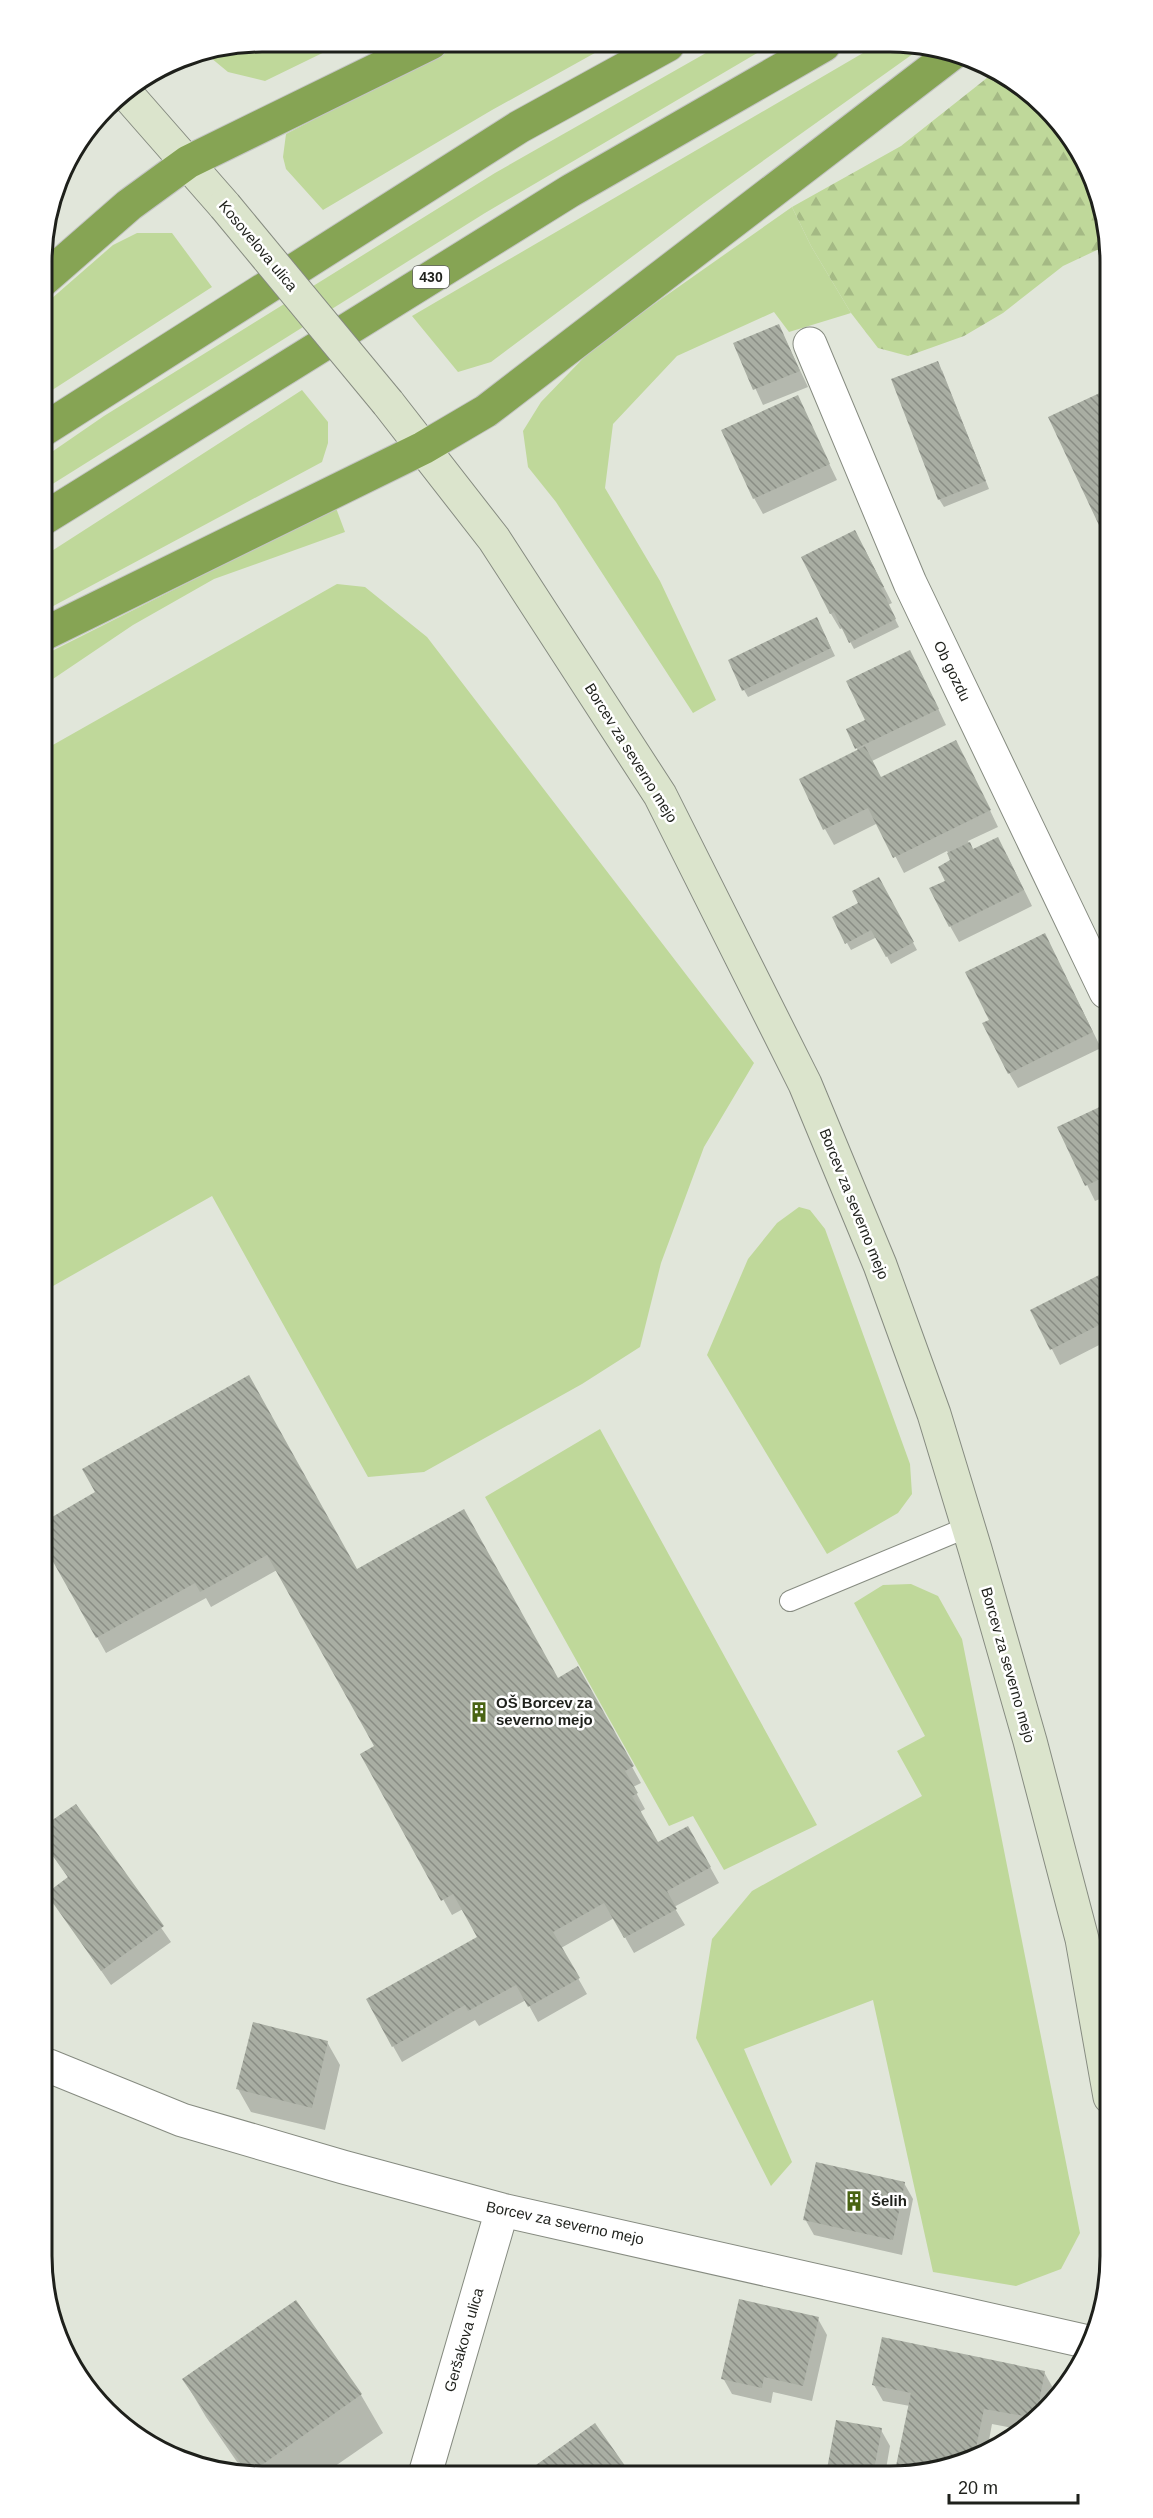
<svg xmlns="http://www.w3.org/2000/svg" width="1153" height="2518" font-family="Helvetica,sans-serif">
<style>
.green{fill:#bfd89a}
.forest{fill:url(#forest-firs)}
.shadow{fill:#0003}
.building{fill:url(#building-back-hatch)}
.lines{fill:none;stroke-linecap:round;stroke-linejoin:round}
.lane-casing{stroke:#868b80;stroke-width:22}
.street-casing{stroke:#868b80;stroke-width:35}
.secondary-casing{stroke:#868b80;stroke-width:35}
.highway-casing{stroke:#c4c5c4;stroke-width:35}
.lane{stroke:#fff;stroke-width:20}
.street{stroke:#fff;stroke-width:33}
.secondary{stroke:#dbe4cc;stroke-width:33}
.highway{stroke:#86a454;stroke-width:33}
.secondary-bridge-casing{stroke:#868b80;stroke-width:35;stroke-linecap:butt}
.secondary-bridge{stroke:#dbe4cc;stroke-width:33}
.labels{text-anchor:middle;stroke-width:5;stroke-linejoin:round;paint-order:stroke}
.shield{fill:#fff;stroke:#62635f;stroke-width:1.5}
.shield-label{font-size:14px;font-weight:bold;fill:#1e201b}
.street-label{font-size:15px;fill:#1e201b;stroke:#fff}
.poi-label{font-size:15px;font-weight:bold;fill:#1e201b;stroke:#fff;text-anchor:start}
.rim{fill:none;stroke:#1e201b;stroke-width:3}
</style>
<defs>
<pattern id="forest-firs" width="22" height="20" patternUnits="userSpaceOnUse" patternTransform="scale(1.5)"><rect width="22" height="20" fill="#bfd89a"/><path d="M5 1l3.5 6h-7zM16 11l3.5 6h-7z" fill="#a4b984"/></pattern>
<pattern id="building-back-hatch" width="6" height="6" patternUnits="userSpaceOnUse" patternTransform="scale(1.5)"><rect width="6" height="6" fill="#a9aea3"/><path d="M-1 5l2 2M0 0l6 6M5-1l2 2" fill="none" stroke="#898d84"/></pattern>
</defs>
<rect width="100%" height="100%" fill="#e1e6da"/>
<path class="green" d="M262,42L343,43L265,81L228,72L205,53Z
M460,43L611,44L492,110L323,210L286,169L283,157L286,134Z
M720,45H771L485,213L43,490V458L104,416L495,173Z
M875,46H924L704,203L491,362L458,372L412,316Z
M792,207L811,246L851,313L789,332L774,312L677,356L613,424L605,488L660,581L716,700L693,713L556,502L528,467L523,431L541,402L596,345Z
M137,233H172L212,287L43,396V306L113,245Z
M302,390L328,422V443L322,462L44,611V556Z
M336,508L345,532L214,579L133,625L44,685V655Z
M337,584L365,587L427,637L754,1063L704,1147L661,1263L640,1347L582,1384L424,1472L368,1477L212,1196L46,1290L44,750Z
M799,1207L810,1210L825,1229L910,1464L912,1494L898,1513L827,1554L707,1355L748,1259L777,1223Z
M600,1429L817,1825L724,1870L693,1816L669,1826L485,1497Z
M911,1584L938,1596L962,1639L1080,2233L1061,2269L1016,2286L933,2272L873,2000L744,2049L792,2162L771,2186L696,2038L712,1939L752,1891L922,1796L897,1751L925,1736L854,1603L883,1585Z"/>
<path class="forest" d="M997,70L1036,97L1081,152L1103,205L1104,250H1097L1063,266L1003,313L964,336L908,356L878,348L851,313L811,246L792,207L901,146Z"/>
<path class="shadow" d="M779,326L808,387L763,405L735,344Z
M942,370L989,489L944,507L939,499Z
M1104,393L1105,534L1050,418Z
M797,397L837,480L763,514L754,498Z
M864,548L892,603L888,605L899,627L854,649L843,628L840,629L831,614L803,558Z
M821,627L835,656L748,697L744,690Z
M918,667L946,725L872,761L881,779L965,758L998,827L968,841L973,851L1007,855L1032,906L959,942L950,926L947,881L953,861L947,851L904,873L878,823L834,845L825,829L858,751L848,730L867,721Z
M879,879L917,950L891,964L877,937L851,950L847,943L860,904Z
M1053,951L1101,1048L1018,1088L1009,1073Z
M1107,1106V1196L1095,1201L1059,1128Z
M1107,1272V1341L1060,1365L1032,1310Z
M97,1493L357,1570L558,1680L577,1668L641,1783L633,1787L645,1809L640,1812L658,1844L688,1828L719,1883L674,1907L685,1925L634,1953L614,1918L561,1948L587,1994L538,2022L526,2000L479,2026L475,2020L402,2062L393,2046L479,1938L463,1909L452,1915L362,1755L376,1747L277,1570L211,1607L206,1598L106,1653L47,1548V1521Z
M1109,1717V1730L1105,1718Z
M76,1806L171,1942L111,1985L48,1894L69,1879L48,1849V1825Z
M327,2042L340,2065L325,2130L251,2112L238,2089Z
M904,2183L913,2199L902,2255L814,2235L805,2219Z
M296,2302L361,2395L383,2433L328,2471L244,2472L206,2417L184,2380Z
M818,2319L827,2335L812,2401L773,2392L771,2403L732,2394L723,2378Z
M1044,2372L1053,2388L1050,2405L1023,2430L992,2424L987,2451L948,2468L899,2469L897,2466L910,2406L883,2401L874,2385Z
M881,2430L890,2446L886,2469H829Z"/>
<path class="building" d="M779,324L800,371L753,390L733,343Z
M938,361L986,481L938,500L891,379Z
M1104,391V521L1105,538L1048,417Z
M798,395L830,464L753,499L721,430Z
M855,530L884,587L881,588L896,619L849,643L834,612L830,614L801,557Z
M817,617L831,648L742,691L728,660Z
M910,650L939,709L855,749L846,729L865,720L846,681Z
M956,740L991,810L893,858L868,808L823,830L799,779L865,746L881,777Z
M998,837L1024,890L949,927L929,888L945,881L938,867L950,860L947,853L970,842L973,849Z
M879,877L914,942L886,957L871,930L845,944L832,917L858,903L852,891Z
M1045,933L1093,1032L1008,1074L982,1023L989,1020L965,972Z
M1106,1104L1107,1176L1085,1186L1057,1127Z
M1107,1271V1337L1101,1324L1050,1350L1030,1310Z
M249,1375L357,1569L464,1509L558,1678L578,1666L634,1766L625,1771L638,1793L632,1796L658,1842L688,1826L711,1867L667,1891L677,1909L624,1938L604,1903L553,1932L580,1978L528,2007L516,1985L468,2011L465,2005L392,2047L366,1999L477,1937L453,1894L441,1901L360,1754L374,1746L267,1555L200,1592L195,1583L96,1638L47,1551V1520L95,1492L82,1469Z
M76,1804L164,1926L101,1971L48,1896V1892L68,1877L48,1849V1823Z
M253,2022L328,2041L312,2108L236,2089Z
M816,2162L905,2182L893,2240L803,2220Z
M739,2299L819,2317L803,2386L764,2377L762,2388L721,2379Z
M296,2300L362,2394L252,2472H247L182,2379Z
M882,2337L1045,2371L1036,2418L984,2409L974,2457L948,2468L907,2469L896,2466L911,2393L872,2385Z
M836,2420L882,2428L874,2469H827Z
M595,2423L628,2470H529Z"/>
<g class="lines">
<g class="lane-casing">
<path id="lane" d="M790,1601L968,1527"/>
</g>
<g class="street-casing">
<path id="street" d="M810,344L910,583L1106,992
M49,2066L182,2120L343,2167L502,2210L1093,2343
M426,2471L502,2210"/>
</g>
<g class="secondary-casing">
<path id="secondary" d="M125,92L225,206
M388,403L494,539L660,795L805,1084L880,1265L934,1414L975,1549L1030,1741L1082,1939L1110,2097"/>
</g>
<g class="highway-casing">
<path id="highway" d="M43,280L129,205L188,162L431,43
M43,430L519,127L668,45
M43,519L570,191L824,45
M44,634L423,448L486,411L953,53"/>
</g>
<use href="#lane" class="lane"/>
<use href="#street" class="street"/>
<use href="#secondary" class="secondary"/>
<use href="#highway" class="highway"/>
<g class="secondary-bridge-casing">
<path id="secondary-bridge" d="M225,206L388,403"/>
</g>
<use href="#secondary-bridge" class="secondary-bridge"/>
</g>
<defs>
<g id="building-bare" transform="scale(1.62)"><path d="M-4-6H4V6H1V3H-1V6H-4ZM-2.5-4.3h1.7v1.8h-1.7ZM.8-4.3h1.7v1.8H.8ZM-2.5-1h1.7V.8h-1.7ZM.8-1h1.7V.8H.8Z" fill="#496313" stroke="#fff" stroke-width="2.5" paint-order="stroke"/></g>
</defs>
<g fill-rule="evenodd">
<use href="#building-bare" x="479" y="1712"/>
<use href="#building-bare" x="854" y="2201"/>
</g>
<g class="labels">
<rect class="shield" x="413" y="266" width="36" height="22" rx="4.5"/>
<g class="shield-label">
<text x="431" y="282">430</text>
</g>
<g class="street-label">
<text transform="translate(258 246) rotate(50)" y="5">Kosovelova ulica</text>
<text transform="translate(952 671) rotate(64)" y="5">Ob gozdu</text>
<text transform="translate(631 753) rotate(58)" y="5">Borcev za severno mejo</text>
<text transform="translate(854 1204) rotate(68)" y="5">Borcev za severno mejo</text>
<text transform="translate(1008 1665) rotate(74)" y="5">Borcev za severno mejo</text>
<text transform="translate(565 2223) rotate(12)" y="5">Borcev za severno mejo</text>
<text transform="translate(464 2340) rotate(-74)" y="5">Geršakova ulica</text>
</g>
<g class="poi-label">
<text x="496" y="1708">OŠ Borcev za<tspan x="496" dy="17">severno mejo</tspan></text>
<text x="871" y="2206">Šelih</text>
</g>
</g>
<path d="M0 0H1153V2518H0ZM262 52H890A210 210 0 0 1 1100 262V2256A210 210 0 0 1 890 2466H262A210 210 0 0 1 52 2256V262A210 210 0 0 1 262 52Z" fill="#fff" fill-rule="evenodd"/>
<path class="rim" d="M262 52H890A210 210 0 0 1 1100 262V2256A210 210 0 0 1 890 2466H262A210 210 0 0 1 52 2256V262A210 210 0 0 1 262 52Z"/>
<path d="M949 2494v9h129v-9" fill="none" stroke="#1e201b" stroke-width="3"/>
<text x="958" y="2494" font-size="18" fill="#1e201b" stroke="#ffffff" stroke-width="4.5" paint-order="stroke">20 m</text>
</svg>
